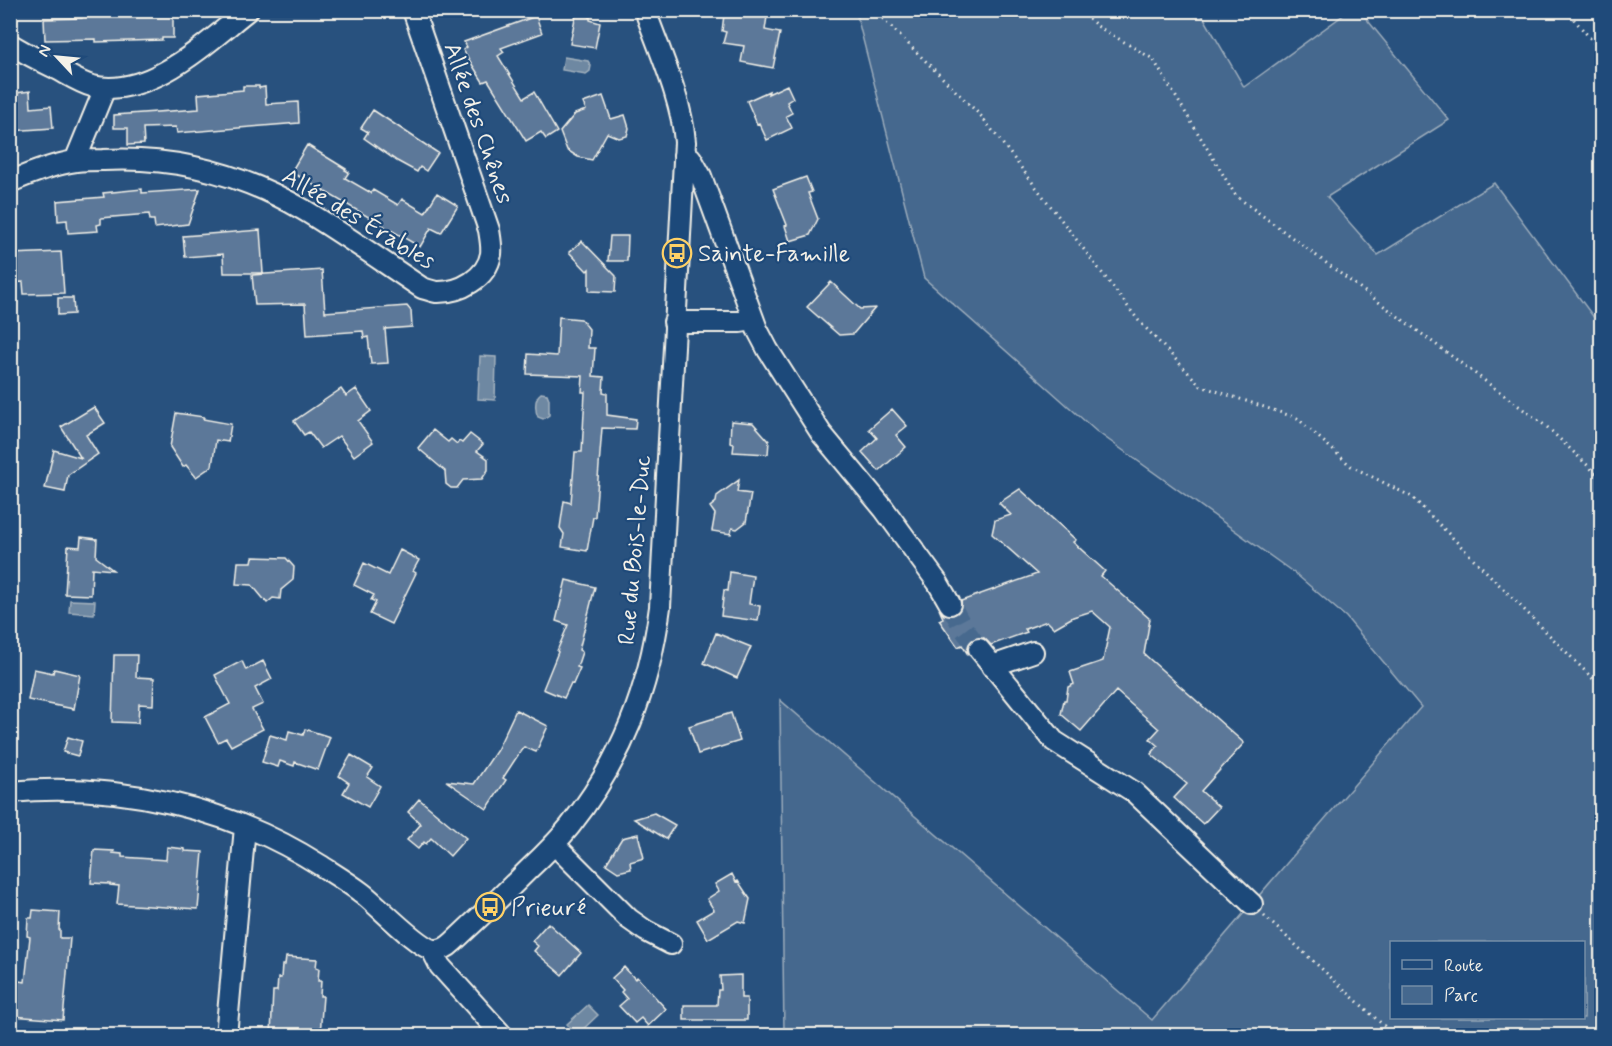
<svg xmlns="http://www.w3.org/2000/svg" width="1612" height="1046" font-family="Mynerve,sans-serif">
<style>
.green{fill:#45688e;stroke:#9cacbb;stroke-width:1.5;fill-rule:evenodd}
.water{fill:#6e88a2;stroke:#a4b2be;stroke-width:1.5}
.building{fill:#5b7899;stroke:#f4f1e8;stroke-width:1.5}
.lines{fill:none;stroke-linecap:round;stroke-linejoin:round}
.minor-tunnel{stroke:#47698e;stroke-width:20;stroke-dasharray:20 10;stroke-linecap:butt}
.minor-casing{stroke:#f4f1e8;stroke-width:24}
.path{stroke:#f4f1e8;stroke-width:3;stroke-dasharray:1.5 4.5;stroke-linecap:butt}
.minor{stroke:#1f4a7a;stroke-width:20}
.labels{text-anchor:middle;stroke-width:4.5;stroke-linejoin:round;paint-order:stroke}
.street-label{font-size:24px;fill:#f4f1e8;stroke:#1f4a7a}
.poi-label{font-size:24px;fill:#f4f1e8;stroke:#1f4a7a;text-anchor:start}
</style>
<rect width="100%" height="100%" fill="#28517e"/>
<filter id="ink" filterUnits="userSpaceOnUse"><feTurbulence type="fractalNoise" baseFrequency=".0167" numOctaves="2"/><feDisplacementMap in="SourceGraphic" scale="12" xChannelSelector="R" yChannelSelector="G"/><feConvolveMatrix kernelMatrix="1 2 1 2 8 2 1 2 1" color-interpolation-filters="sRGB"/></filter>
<g filter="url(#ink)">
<path class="green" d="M853,11H1200L1244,87L1349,11H1360L1449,120L1327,197L1378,255L1494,183L1601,327V1035H784L780,700L1152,1020L1421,707L1346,617L1297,575L1096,431L924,278L857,16ZM1392,942H1584V1018H1392Z"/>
<path class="water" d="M564,57L588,61L591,66L590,71L586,74L562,70Z
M480,356L496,357L495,400L478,399Z
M541,393L547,394L549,399V415L543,419L538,417C535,410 534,398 541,393Z
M70,600L95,601L94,614L69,612Z
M588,1005L598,1015L577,1035L567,1024Z"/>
<path class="building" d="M82,10H170L173,16V38H162V40L96,42V39L45,40L44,19L82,18Z
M729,10H768L765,30L780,33L773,68L741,62L744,46L723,43L726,32L722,31L724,15H728Z
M576,13L590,16V20L600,23L595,48L570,44Z
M536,16L542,33L501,48L504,52L498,56L524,98L534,92L557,132L546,139L541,132L526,141L488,80L483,82L463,50L467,47L464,42Z
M787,85L793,98L787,102L792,113L786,116L792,128L767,140L759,123L757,124L747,101L769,91L768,94Z
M243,86H259V88L265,87L266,104L298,102L299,123L177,133L176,127L143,128L144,144L128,145V128H114V115L199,109L198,94L243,90Z
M30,91L31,108L51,106L53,128L10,131V110H16V93Z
M603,96L611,119L625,115L629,128L627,136L619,138L607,133L592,160L578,157L567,150L560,132L575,114L586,110L583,103Z
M373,110L438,153L426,171L420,167L417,172L397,161L364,138L368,132L361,128Z
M307,145L346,169L345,170L349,172L345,178L371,193L373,190L398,205L402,199L425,213L437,193L458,206L441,233L431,228L420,247L291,172Z
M806,177L812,192L808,193L818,219L810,235L790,241L785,226L787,225L773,189Z
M142,189V193L200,189L188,224L155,228L154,220H150L149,214L101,218V224L97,225L98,231L68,233L67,220L58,221L57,201L104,197L103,193Z
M260,230L263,273H224L223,254L185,257L183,236Z
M610,236H628L627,261H608Z
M582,241L616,276L615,292L589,291V269L587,271L569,252Z
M61,252L64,293L24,294L23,282L10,283V254Z
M322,270L325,312L407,306L411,311L412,327L385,329L388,363L371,364L368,337L364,338L363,331L307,335L305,304L255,305L252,275Z
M831,282L860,309L875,308L853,334L839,335L807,307Z
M58,298H73L74,314L58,315Z
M559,317L581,319L589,329L588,348H595L593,376L604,377L603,392L607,393V415L636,419L635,429L602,428L595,517H593L587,551L562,547L564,534L560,528L564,501L571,503L575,452H582L585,392H582L583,376L527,374L528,354L557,356Z
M341,389L346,396L356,389L371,411L358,421L373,442L354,456L339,436L321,448L309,432L304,435L294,421Z
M94,407L105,423L86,435L98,454L68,475L65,492L45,488L54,450L81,458L61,427Z
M892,409L907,426L896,435L906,447L879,471L862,452L877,438L869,429Z
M176,413L204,417L203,419L231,424L228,442L216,440L212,466L196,477L186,465L183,467L170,447Z
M731,421L753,423L769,441L768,454L733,452L734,444L730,443Z
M433,430L448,442L451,439L457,444L459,441L462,443L470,434L483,444L477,451L488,459V470L482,479L463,480L457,488H451L446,484L445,471L418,448Z
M739,480L737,492L751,494L746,522L737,529L732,528L731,534L712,531L715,514L710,507L716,502L717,496Z
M1020,489L1076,540L1073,542L1105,571L1101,576L1150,619L1144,654L1244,743L1201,791L1219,807L1203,824L1174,798L1187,784L1151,754L1158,746L1150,739L1159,729L1116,691L1081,731L1061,714L1064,700H1066L1068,687L1074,684L1070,672L1103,661L1110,627L1092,611L1073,617L1054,628L1047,621L1025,629L1027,632L991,645L984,638L977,637L972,639L968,644L967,653L962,645L958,647L939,620L943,618L939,609L944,615L951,616L955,615L961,610V601L1037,574L992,534L995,520L1011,515L999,503Z
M81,537L97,539L96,557L113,570L92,568L91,595L65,594L68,546L80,547Z
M400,550L419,560L413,571L416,573L391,624L370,614L376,602L371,600L374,595L354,585L364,563L388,575Z
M253,557L286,558L294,567L293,580L281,590L280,599L273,598L267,603L252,585L236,584L238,562H252Z
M730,572L753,576L749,604L760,606L758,621L721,616L724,590L728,591Z
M566,580L595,587L579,650L582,652L577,667L580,668L573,684L571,683L564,698L543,689L558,652L557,651L568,625L556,621Z
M716,633L751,647L737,678L704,663Z
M114,655H137L136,677L154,678L153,705L139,704L138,723L112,722Z
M242,661L246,670L263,661L272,679L255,688L263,704L252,709L263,729L231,746L226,738L218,742L205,717L230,704L215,675Z
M34,669L53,673L54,669L80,675L74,709L28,700Z
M516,710L548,726L536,752L524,747L522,749L503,778L506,780L487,809L446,781L474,784L497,750Z
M731,713L740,741L698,754L689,726Z
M305,729L330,737L318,770L295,762L294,766L280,761L278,767L262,762L270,735L287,740L289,731L303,735Z
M68,737L82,741L78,756L63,752Z
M351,755L373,768L367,777L380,786L368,807L343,793L349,783L339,776Z
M419,799L466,838L450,856L431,838L426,844L424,842L418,849L407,840L421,824L408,812Z
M654,813L675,825L666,839L634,819Z
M638,834L644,858L630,862L631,869L618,872L606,864L622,838Z
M167,847L185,849V851L203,852L198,909L117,904L119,886L110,885V884L91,883L94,850L114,851L113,853L122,854V857L166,860Z
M732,874L736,882L738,881L750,899L745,923L738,921L708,939L697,920L714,910L707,899L719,891L715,884Z
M33,910L60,912L59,930H60V938H70L63,1020L12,1016L14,999L11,998L12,980L25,982L30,937L27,936L28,918H32Z
M548,923L581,953L562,975L534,951L538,946L532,941Z
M286,957L317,959L316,967L319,968L318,981H321L320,996H323L320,1035H273V1034H271L273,991H277L278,978H281L282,965H285Z
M624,967L635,979L637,977L666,1009L648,1026L641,1018L635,1023L619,1006L627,999L621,992L623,990L612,978Z
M741,975V998H747V1020H684V1005H717L718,990H721L720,976Z"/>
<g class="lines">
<path class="minor-tunnel" d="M950,604L963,628L979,649"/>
<g class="minor-casing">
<path id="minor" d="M10,44C26,54 43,62 59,70C70,76 81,83 92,86C150,99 206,43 248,10
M684,155L691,158L701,176L757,329L768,350L821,433L884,509L938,583L950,604
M75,161L105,88
M10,182C31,173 54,164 76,161C85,160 94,160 103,160C174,156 242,174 304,210C344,234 383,262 422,288C426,289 431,291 436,292C460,293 487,278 491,254C492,246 490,237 489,230L413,10
M674,322H740L753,320
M979,649L1054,741L1134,792L1252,904
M992,666L1033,652
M10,792C118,782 229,807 320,865C334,874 349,883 362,893C378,905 416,946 433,950C441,951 448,947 453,942C479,918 504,894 529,869C544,855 558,841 570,826C622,760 649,690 660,607L685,142C682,100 659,50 645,10
M554,844L629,919L646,931L671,944
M432,950L440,966L503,1036
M226,1036L245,827"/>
</g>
<path class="path" d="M874,10L982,117L1139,321L1201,386L1297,418L1351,466L1412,497L1602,688
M1080,10L1097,26L1153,59L1236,196L1547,427L1602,479
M1566,10L1602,52
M1264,916L1395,1036"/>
<use href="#minor" class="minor"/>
</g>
</g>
<defs>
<g id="bus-ring" transform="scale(1.5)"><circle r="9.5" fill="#1f4a7a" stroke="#ffd166" stroke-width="1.5"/><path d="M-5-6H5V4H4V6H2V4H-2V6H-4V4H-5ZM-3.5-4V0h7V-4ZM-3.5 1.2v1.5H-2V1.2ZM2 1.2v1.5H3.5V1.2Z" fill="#ffd166"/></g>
</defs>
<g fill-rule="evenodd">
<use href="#bus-ring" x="677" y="253"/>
<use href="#bus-ring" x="490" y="907"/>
</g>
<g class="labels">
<g class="street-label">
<text transform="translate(479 123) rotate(71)" y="8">Allée des Chênes</text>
<text transform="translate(359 218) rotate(31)" y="8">Allée des Érables</text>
<text transform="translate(634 550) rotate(-85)" y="8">Rue du Bois-le-Duc</text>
</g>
<g class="poi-label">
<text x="698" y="261">Sainte-Famille</text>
<text x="511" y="915">Prieuré</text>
</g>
</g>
<rect width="1612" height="1046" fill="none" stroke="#1f4a7a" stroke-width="36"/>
<rect x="18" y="18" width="1576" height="1010" fill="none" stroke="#f4f1e8" stroke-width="2" filter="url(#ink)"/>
<rect x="1390" y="941" width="195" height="78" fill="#1f4a7a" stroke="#748da6" stroke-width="1.5"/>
<rect x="1402" y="960" width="30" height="9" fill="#1f4a7a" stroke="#748da6" stroke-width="1.5"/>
<text x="1444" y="971" font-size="18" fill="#f4f1e8">Route</text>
<rect x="1402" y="986" width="30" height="18" fill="#45688e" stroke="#748da6" stroke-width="1.5"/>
<text x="1444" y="1001" font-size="18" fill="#f4f1e8">Parc</text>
<g transform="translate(57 57) rotate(296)" stroke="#1f4a7a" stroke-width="4.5" paint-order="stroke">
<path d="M0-4.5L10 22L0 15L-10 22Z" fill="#f4f1e8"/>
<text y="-9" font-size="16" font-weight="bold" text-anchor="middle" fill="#f4f1e8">N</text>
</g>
</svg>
